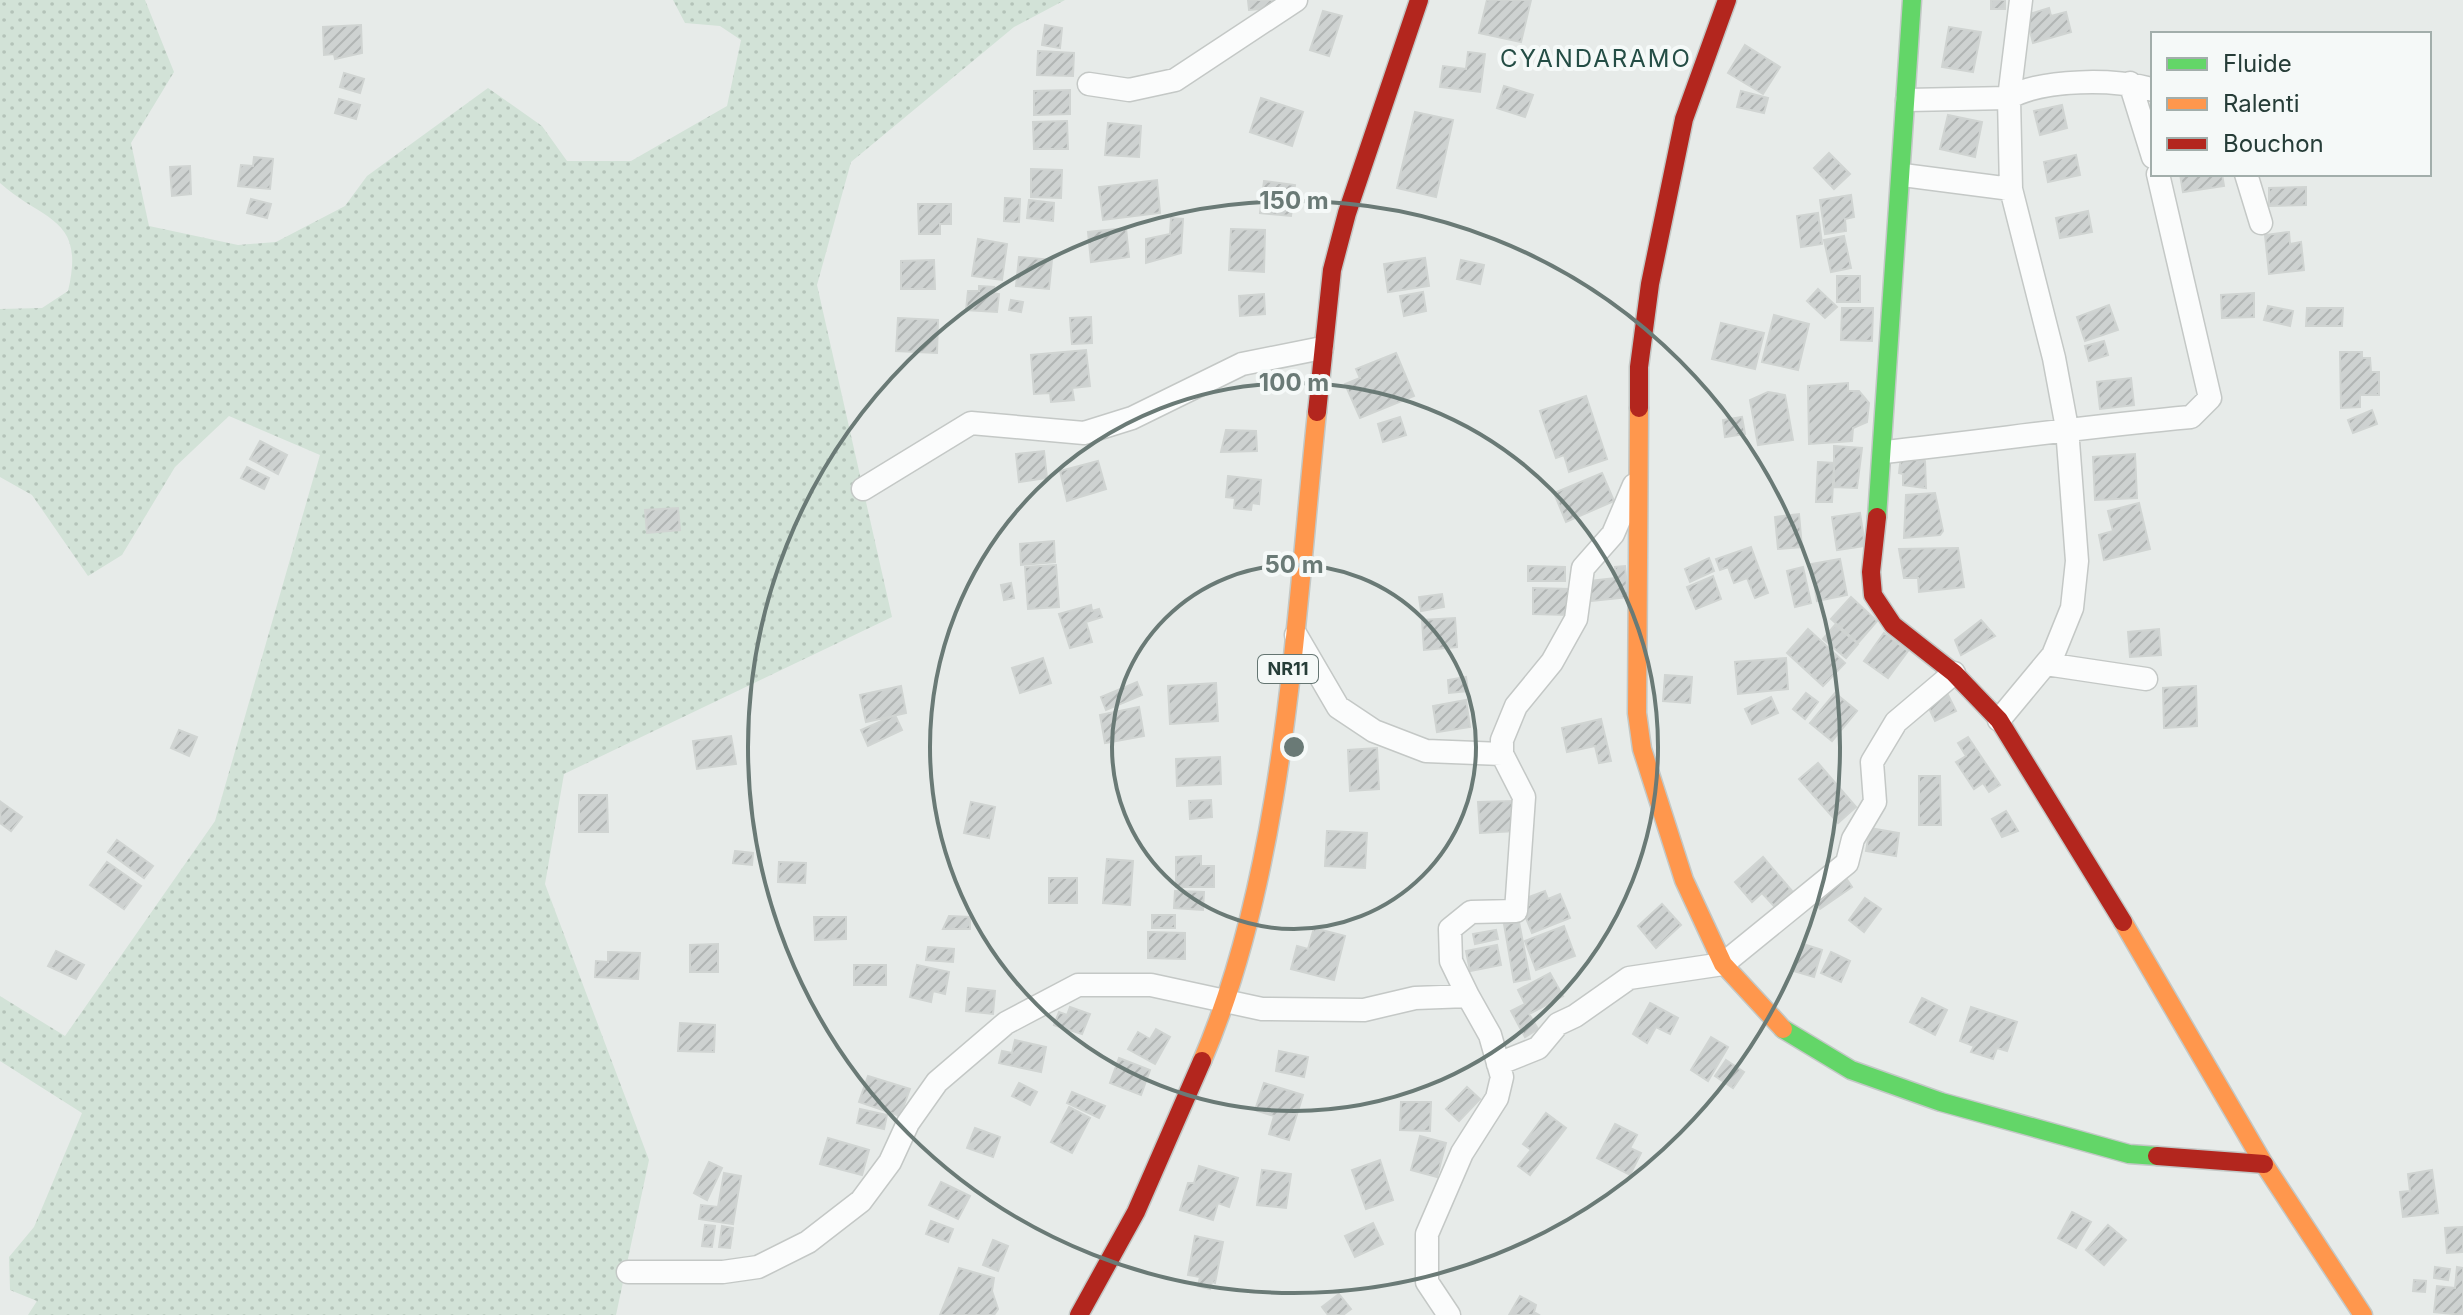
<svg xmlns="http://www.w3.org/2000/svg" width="2463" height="1315" font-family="Inter,sans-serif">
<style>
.grass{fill:url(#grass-dots)}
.building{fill:url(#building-hatch);stroke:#d0d4d2;stroke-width:2}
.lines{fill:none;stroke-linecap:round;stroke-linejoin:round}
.street-casing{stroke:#c4c8c6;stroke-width:25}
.fast-casing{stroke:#c3c8c6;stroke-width:21}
.slow-casing{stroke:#c3c8c6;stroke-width:21}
.jam-casing{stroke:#c3c8c6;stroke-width:21}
.street{stroke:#fbfcfc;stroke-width:22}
.fast{stroke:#63d668;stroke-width:18}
.slow{stroke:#ff974d;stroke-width:18}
.jam{stroke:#b3261e;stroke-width:18}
.ring{fill:none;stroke:#6a7a76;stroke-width:4}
.labels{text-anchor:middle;stroke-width:8;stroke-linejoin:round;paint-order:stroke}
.shield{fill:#f5f9f8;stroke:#647572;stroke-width:2}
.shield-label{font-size:18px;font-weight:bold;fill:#263d38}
.quarter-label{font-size:24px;letter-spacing:2px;fill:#244d45;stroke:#f5f9f8}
.centre{fill:#6a7a76;stroke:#f5f9f8;stroke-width:4}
.ring-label{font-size:24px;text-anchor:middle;font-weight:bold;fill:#6a7a76;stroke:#f5f9f8;stroke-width:8;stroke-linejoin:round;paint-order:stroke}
</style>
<defs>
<pattern id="grass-dots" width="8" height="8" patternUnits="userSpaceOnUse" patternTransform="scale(2)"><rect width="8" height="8" fill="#d2e2d7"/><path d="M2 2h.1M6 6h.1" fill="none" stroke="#b4c3b9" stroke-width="1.8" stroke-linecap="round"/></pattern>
<pattern id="building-hatch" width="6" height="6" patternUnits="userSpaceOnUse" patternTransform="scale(2)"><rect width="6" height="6" fill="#ced2d1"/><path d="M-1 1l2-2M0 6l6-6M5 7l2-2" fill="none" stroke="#b1b5b4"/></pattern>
</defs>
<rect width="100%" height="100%" fill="#e7ebe9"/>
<path class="grass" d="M0,0H145L174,72L131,143L149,226L238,245L276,242L345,206L367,176L488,88L542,126L567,161H631L727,106L741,40L720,26L685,23L673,0H1065L1014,27L851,162L817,285L892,617L564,774L545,884L649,1160L616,1315H28L37,1301L10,1290L9,1257L34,1227L82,1113L0,1061V996L65,1036L215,821L320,455L229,416L175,467L122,555L88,576L32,495L0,477V309L42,308L68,291C86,216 43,222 0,183Z"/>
<path class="building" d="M1248,0H1272L1273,8L1249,10Z
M1487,0H1531L1521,42L1479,33Z
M1991,0H2005V9H1991Z
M2049,8L2051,16L2066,12L2071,32L2033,43L2026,15Z
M1323,11L1342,16L1329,56L1310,50Z
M361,25L362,53L335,59L334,54L324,55L323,27Z
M1045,25L1062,28L1060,48L1042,45Z
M1949,27L1981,32L1973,72L1942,67Z
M1745,45L1780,67L1763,94L1728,73Z
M1038,51L1074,53L1073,76L1037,75Z
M1468,52L1485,54L1480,92L1440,87L1443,66L1466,69Z
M344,73L364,79L360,93L340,87Z
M1504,86L1533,95L1525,117L1497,108Z
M1070,90V114L1034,115V91Z
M1741,91L1768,98L1764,113L1737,107Z
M1261,98L1303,112L1292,146L1250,132Z
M339,99L360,105L356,119L335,113Z
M2062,105L2067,128L2040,135L2034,111Z
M1415,112L1453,120L1436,197L1397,188Z
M1948,115L1982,122L1975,157L1940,149Z
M1067,121L1068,149H1034L1033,122Z
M1108,123L1141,126L1139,157L1105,155Z
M1829,153L1850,174L1834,189L1814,168Z
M2076,155L2080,175L2048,182L2044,162Z
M254,157L273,159L270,189L238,186L241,165L253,166Z
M190,166L191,194L172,196L170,167Z
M1031,169L1062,170L1061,198L1031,197Z
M2180,174H2222L2224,186L2183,192Z
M1157,180L1160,213L1103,220L1099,187Z
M1264,181L1295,185L1291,216L1260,213Z
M2306,187V205L2269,206V188Z
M1851,195L1854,217L1845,219L1846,231L1825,234L1820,200Z
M1005,198L1020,199L1019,222L1004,221Z
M251,199L271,204L267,218L247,213Z
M1029,200L1054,203L1053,221L1027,218Z
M918,204H951V224H940V234H919Z
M2088,211L2092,232L2060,238L2056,218Z
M1818,213L1822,244L1801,247L1797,216Z
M1171,218L1183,219L1181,253L1146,263V239L1170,234Z
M1126,228L1129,257L1091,262L1088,232Z
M1231,229L1265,230L1264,272L1229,270Z
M2289,232L2290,244L2301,242L2304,270L2269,274L2265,235Z
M1844,236L1851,268L1831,272L1824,240Z
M978,239L1007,244L1002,280L972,276Z
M1019,257L1052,260L1049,289L1016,286Z
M1425,258L1429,286L1388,292L1384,264Z
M934,260L935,289H901V261Z
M1461,260L1484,265L1480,284L1457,279Z
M1837,276H1860V302H1837Z
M979,286L994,287L993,293L999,294L997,312L966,310L968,291H979Z
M1818,289L1837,307L1825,318L1807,301Z
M1423,292L1426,311L1404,316L1400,296Z
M2254,293V317L2222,318L2221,295Z
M1264,294L1265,314L1240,316L1239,296Z
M1011,300L1023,302L1021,312L1009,310Z
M2109,305L2118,330L2085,341L2077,317Z
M2268,306L2293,311L2290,326L2264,320Z
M1842,308H1873L1872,341L1841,340Z
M2307,308H2343L2342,326H2306Z
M1774,315L1809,324L1798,370L1762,362Z
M1091,317L1092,343L1072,344L1070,318Z
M898,318L938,320L937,353L896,351Z
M1721,323L1764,333L1755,369L1712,359Z
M2104,341L2108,355L2089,361L2085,346Z
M1086,350L1090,386L1072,388L1074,400L1051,402L1050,393L1034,394L1031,355Z
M2340,352H2362V358H2370L2371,372H2379V395H2360V407L2341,408Z
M1396,353L1414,396L1360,418L1345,384L1360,378L1356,369Z
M2131,378L2134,405L2100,409L2097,382Z
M1848,383V391H1859L1869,403L1867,422L1853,428L1852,441L1809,444L1808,386Z
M1768,392L1785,395L1793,440L1758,445L1750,400Z
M1586,396L1607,459L1569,472L1564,455L1556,458L1540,411Z
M2372,410L2377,424L2353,433L2348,420Z
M1400,417L1406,435L1383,442L1378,424Z
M1742,417L1745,434L1725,437L1723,420Z
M1226,430L1256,431L1257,451L1221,452Z
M260,441L287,455L278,474L250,459Z
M1834,446L1862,448L1857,488L1834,487Z
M1044,451L1047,478L1019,482L1016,454Z
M2135,454L2137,498L2095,500L2093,457Z
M1901,457L1925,461L1926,488L1903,485V474L1899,473Z
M1098,461L1106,489L1067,501L1060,471Z
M1818,462L1834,463L1832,502H1816Z
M247,467L269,478L264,489L241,478Z
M1602,473L1614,501L1566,522L1554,493Z
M1228,476L1261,480L1259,504L1252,503L1251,510L1234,508L1235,498L1226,497Z
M1935,493L1943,531L1940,535L1904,538L1906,495Z
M2139,503L2150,549L2104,560L2099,535L2113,531L2108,511Z
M678,508L680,530L647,533L645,510Z
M1860,513L1865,546L1837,550L1832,517Z
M1799,514L1802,547L1778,549L1775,517Z
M1054,541L1055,562L1021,565L1020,544Z
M1751,547L1768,593L1755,598L1747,578L1734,583L1728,567L1720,570L1716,559Z
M1958,548L1964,587L1919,592L1918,578H1904L1899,549Z
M1709,558L1714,571L1690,582L1685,569Z
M1840,559L1847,595L1817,601L1811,564Z
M1056,565L1059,607L1028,609L1025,567Z
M1528,566L1565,567V581H1528Z
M1625,566L1628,597L1592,601L1590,581L1616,578L1615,567Z
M1803,567L1811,603L1795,607L1787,571Z
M1713,576L1721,599L1696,609L1687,587Z
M1011,583L1014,598L1004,600L1001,585Z
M1533,588L1570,589L1569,615L1533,614Z
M1442,594L1444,607L1421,611L1419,597Z
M1851,597L1877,621L1858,643L1831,619Z
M1091,605L1092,611L1099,609L1102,617L1086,622L1092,642L1070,648L1059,614Z
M1455,618L1457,647L1424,650L1422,620Z
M1981,620L1995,636L1961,655L1955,640Z
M1835,625L1858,644L1846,658L1823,639Z
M1808,629L1845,663L1823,686L1787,653Z
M2159,629L2161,655L2130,657L2128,632Z
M1884,633L1908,651L1888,678L1864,661Z
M1043,658L1051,683L1020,693L1012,668Z
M1786,658L1788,689L1738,694L1735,662Z
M1665,675L1692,677L1690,703L1663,701Z
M1466,677L1468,691L1449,693L1448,680Z
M1137,682L1142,695L1106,710L1101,697Z
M1216,683L1218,721L1170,724L1168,686Z
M901,686L906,713L866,722L860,695Z
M2196,686L2197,726L2164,728L2163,688Z
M1806,693L1818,702L1805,719L1793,709Z
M1835,693L1857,711L1832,741L1810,723Z
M1947,693L1956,711L1935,721L1926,702Z
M1771,697L1778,713L1752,724L1745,709Z
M1466,700L1470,727L1437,732L1433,706Z
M1139,707L1144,736L1105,743L1100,715Z
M895,715L902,730L868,746L861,730Z
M1601,719L1611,761L1599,763L1595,746L1567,752L1562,728Z
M179,730L197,737L189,756L171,748Z
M731,736L736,764L697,769L693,741Z
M1968,737L2000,785L1989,792L1983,783L1974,789L1956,762L1966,756L1958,743Z
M1377,748L1379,789L1350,791L1348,750Z
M1220,757L1221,784L1177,786L1176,759Z
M1818,763L1856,807L1838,823L1799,779Z
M1919,776H1940L1941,825H1919Z
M579,795H607L608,832H579Z
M1211,800L1212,817L1190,819L1189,801Z
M1514,801L1516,831L1480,833L1478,802Z
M1,802L22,817L11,831L0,823Z
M971,802L995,807L989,838L964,833Z
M2006,811L2018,831L2002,837L1992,819Z
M1870,828L1899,833L1896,856L1866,851Z
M1327,831L1367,833L1365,868L1325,866Z
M117,840L153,866L144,878L108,852Z
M735,851L753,853L752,865L733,863Z
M1201,856V866H1214V887H1176V857Z
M1763,857L1792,891L1774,906L1762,893L1752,902L1735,882Z
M1107,859L1133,861L1130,905L1103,903Z
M107,862L141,886L124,909L90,885Z
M779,862L806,863L805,883L778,882Z
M1844,875L1852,887L1820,909L1811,897Z
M1049,878H1077V903H1049Z
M1175,891L1204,892L1203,910L1174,908Z
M1545,891L1548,899L1560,894L1570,918L1532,933L1522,908L1529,905L1526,898Z
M1865,898L1881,909L1864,932L1849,920Z
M1662,904L1681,925L1656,948L1638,926Z
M1152,915H1175V928H1152Z
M949,916L970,917V929H943Z
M814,917H846V939L815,940Z
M1519,922L1530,979L1514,982L1504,924Z
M1564,926L1575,956L1536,970L1525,941Z
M1314,928L1345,936L1334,980L1291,969L1297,946L1308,949Z
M1496,930L1498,939L1475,944L1473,934Z
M1148,932L1185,933V959L1148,958Z
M718,944V972H690V945Z
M1803,944L1822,950L1814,977L1794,971Z
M1497,945L1501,965L1470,971L1466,951Z
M928,947L954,949L953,962L926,960Z
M56,951L84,965L76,979L48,966Z
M608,952L640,953L638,979L595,977L596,961L608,962Z
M1831,952L1850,961L1841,982L1821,973Z
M854,965H886V985H854Z
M917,965L949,972L945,994L933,991L931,1002L910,997Z
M1550,973L1563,996L1529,1014L1538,1029L1525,1037L1511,1011L1525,1004L1518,990Z
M968,988L995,991L993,1014L966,1011Z
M1922,998L1947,1010L1935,1035L1910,1022Z
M1650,1003L1678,1018L1670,1034L1656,1027L1647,1043L1633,1034Z
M1070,1007L1090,1014L1082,1034L1054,1025L1059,1012L1067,1015Z
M1971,1007L2017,1022L2007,1051L1997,1048L1993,1059L1971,1052L1974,1046L1960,1041Z
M680,1023L715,1025L714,1052L678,1051Z
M1156,1029L1170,1037L1155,1064L1128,1049L1138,1032L1150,1039Z
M1711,1037L1728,1047L1708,1081L1691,1070Z
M1015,1040L1046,1047L1041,1072L999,1063L1002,1051L1012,1053Z
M1279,1051L1308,1057L1304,1077L1276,1071Z
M1119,1058L1150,1070L1141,1095L1110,1083Z
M1726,1060L1744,1072L1733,1088L1715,1076Z
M868,1076L910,1089L900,1116L859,1102Z
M1019,1083L1037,1092L1030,1105L1012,1096Z
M1264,1083L1303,1095L1289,1140L1269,1134L1274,1116L1255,1110Z
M1467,1087L1480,1099L1459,1121L1446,1109Z
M1072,1092L1105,1106L1099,1118L1067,1103Z
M1401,1102H1431L1430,1131L1400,1130Z
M1069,1107L1090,1118L1072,1153L1051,1142Z
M860,1109L887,1115L884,1129L857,1123Z
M1546,1113L1566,1128L1530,1175L1518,1166L1531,1150L1523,1144Z
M1615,1124L1637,1135L1630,1148L1641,1153L1630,1175L1597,1158Z
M975,1128L1000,1137L993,1157L967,1148Z
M1420,1136L1446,1143L1437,1177L1411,1170Z
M828,1138L869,1150L862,1175L820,1164Z
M1380,1160L1393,1200L1366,1209L1352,1170Z
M709,1162L722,1168L707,1200L694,1193Z
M1199,1166L1238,1178L1229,1207L1218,1203L1213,1220L1180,1210L1188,1183H1194Z
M1262,1170L1291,1174L1286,1208L1257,1205Z
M2432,1170L2438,1213L2403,1217L2400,1192L2410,1191L2408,1174Z
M724,1173L741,1176L733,1224L699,1219L701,1205L718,1207Z
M941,1182L970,1196L958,1219L929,1205Z
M2072,1212L2091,1222L2076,1248L2058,1238Z
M931,1221L953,1229L948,1242L926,1234Z
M1373,1223L1383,1244L1355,1257L1345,1236Z
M705,1225L715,1226L712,1247L702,1246Z
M2108,1225L2126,1240L2104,1265L2086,1250Z
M722,1226L733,1228L730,1248L719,1247Z
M2463,1227V1252L2447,1253L2445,1228Z
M1195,1236L1223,1242L1215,1283L1212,1282L1210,1289L1198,1286L1200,1277L1188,1275Z
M993,1240L1008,1246L998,1271L983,1265Z
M2435,1267L2450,1269L2448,1280L2434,1278Z
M2457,1267L2463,1268V1315L2434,1312L2437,1286L2455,1288Z
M959,1268L994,1278L992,1291L998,1309L994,1315H940Z
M2414,1280L2426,1281L2425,1292L2413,1291Z
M1339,1294L1351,1309L1343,1315H1328L1322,1307Z
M1520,1296L1536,1305L1534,1312L1539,1315H1509Z"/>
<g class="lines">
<g class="street-casing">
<path id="street" d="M2130,83L2153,157
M1089,84L1129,90L1175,80L1296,0
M1907,100L2009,98C2039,79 2120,78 2153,90
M2246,174L2261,223
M1903,175L2011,189
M1884,452C1987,441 2088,426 2191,417L2210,398L2158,174
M863,489L971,423L1084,433L1132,418L1242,364L1322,348
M1296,635L1338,707L1374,731L1426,751L1502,754
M2046,664L2146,679
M1999,720L2053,655L2072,608L2077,561L2067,428L2054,358L2011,189L2009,98L2021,0
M1468,996L1451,961L1450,929L1471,912L1516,911L1524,797L1502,754V740L1516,706L1552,662L1576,619L1583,568L1613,534L1634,485
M1498,1064L1538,1048L1558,1024L1575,1016L1629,978L1723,964L1847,863L1853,839L1875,802L1872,762L1896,722L1954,673
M628,1272H723L758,1267L808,1242L861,1201L890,1162L908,1123L937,1082L1006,1023L1078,985H1151L1262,1009L1364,1010L1415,998L1468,996L1490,1035L1502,1077L1497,1098L1462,1153L1427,1234V1282L1449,1315"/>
</g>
<g class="fast-casing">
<path id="fast" d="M1877,517L1912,0
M1783,1029L1851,1070L1941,1102L2129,1154L2157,1156"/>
</g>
<g class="slow-casing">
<path id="slow" d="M1639,408L1637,713L1642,749L1684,880L1723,964L1783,1029
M2123,922L2264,1164L2363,1315
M1202,1061C1285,869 1295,619 1317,412"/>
</g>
<g class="jam-casing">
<path id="jam" d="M1639,408V367L1650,284L1684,119L1727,0
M1317,412L1332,270L1347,213L1419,0
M1877,517L1871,572L1873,595L1893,625L1954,673L1999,720L2123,922
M2157,1156L2264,1164
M1079,1315L1136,1212L1202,1061"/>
</g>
<use href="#street" class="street"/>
<use href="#fast" class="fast"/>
<use href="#slow" class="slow"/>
<use href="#jam" class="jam"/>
</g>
<g class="ring">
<circle cx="1294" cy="747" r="182"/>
<circle cx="1294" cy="747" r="364"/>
<circle cx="1294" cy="747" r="546"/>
</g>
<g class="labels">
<rect class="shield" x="1258" y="655" width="60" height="28" rx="6"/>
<g class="shield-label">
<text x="1288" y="675">NR11</text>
</g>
<g class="quarter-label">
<text x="1596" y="67">CYANDARAMO</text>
</g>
</g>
<circle cx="1294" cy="747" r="12" class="centre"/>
<g class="ring-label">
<text x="1294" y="209">150 m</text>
<text x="1294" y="391">100 m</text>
<text x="1294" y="573">50 m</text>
</g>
<rect x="2151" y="32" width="280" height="144" fill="#f5f9f8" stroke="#a2aeab" stroke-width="2"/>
<rect x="2167" y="58" width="40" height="12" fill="#63d668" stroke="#a2aeab" stroke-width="2"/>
<text x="2223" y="72" font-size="24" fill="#263d38">Fluide</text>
<rect x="2167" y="98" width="40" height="12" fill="#ff974d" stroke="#a2aeab" stroke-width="2"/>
<text x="2223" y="112" font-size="24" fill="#263d38">Ralenti</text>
<rect x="2167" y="138" width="40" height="12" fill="#b3261e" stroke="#a2aeab" stroke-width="2"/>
<text x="2223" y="152" font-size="24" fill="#263d38">Bouchon</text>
</svg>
